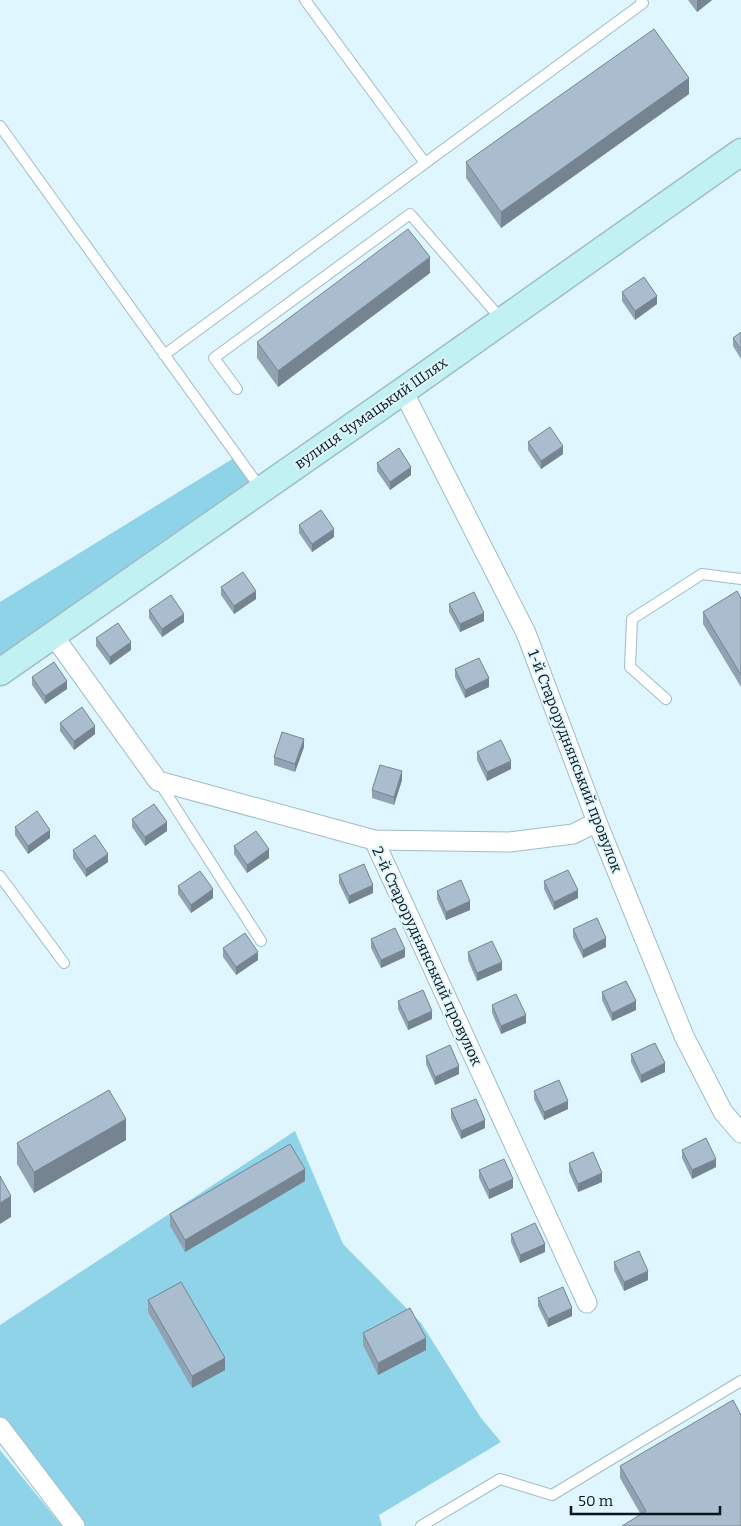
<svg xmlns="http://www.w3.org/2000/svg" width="741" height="1526" font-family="Bitter,serif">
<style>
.green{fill:#8fd3e9}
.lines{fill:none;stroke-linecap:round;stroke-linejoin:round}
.lane-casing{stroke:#a0bcc6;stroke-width:12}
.street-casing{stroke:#a0bcc6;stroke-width:21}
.secondary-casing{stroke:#a0bcc6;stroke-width:29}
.lane{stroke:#fff;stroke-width:10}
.street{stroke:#fff;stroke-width:19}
.secondary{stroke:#c1f1f2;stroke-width:26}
.wall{fill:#91a3b2}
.shaded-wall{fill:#768491}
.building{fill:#a9bdcf;stroke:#768491}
.labels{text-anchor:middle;stroke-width:4;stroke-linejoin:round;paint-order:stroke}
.street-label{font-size:15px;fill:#0b1619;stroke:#dff6fe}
</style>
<rect width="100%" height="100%" fill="#dff6fe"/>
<path class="green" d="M237,456L261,489L0,670V602Z
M295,1131L343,1244L421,1323L481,1418L501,1442L379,1515L382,1526H74L0,1428V1325Z
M0,1450L62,1526H0Z"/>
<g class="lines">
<g class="lane-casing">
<path id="lane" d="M305,0L425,163
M0,126L261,489
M164,355L643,3L641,0
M237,389L214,358L410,214L502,320
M666,699L630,667L632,619L702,574L741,579
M159,782L261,941
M0,876L64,963
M421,1526L500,1479L552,1495L741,1381"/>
</g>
<g class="street-casing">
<path id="street" d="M403,391L526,633L597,822L684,1036L723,1112L741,1133
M53,635L158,781L374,840L587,1303
M374,840L510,842L573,834L597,822
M0,1427L75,1526"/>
</g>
<g class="secondary-casing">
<path id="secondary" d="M0,672L403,391L741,152"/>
</g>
<use href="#lane" class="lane"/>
<use href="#street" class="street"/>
<use href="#secondary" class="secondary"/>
</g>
<path class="wall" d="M688,0H712L697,12Z
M689,94L501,228L466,178V162Z
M430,273L278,387L257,358V342Z
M622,292L657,304L635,320L622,301Z
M741,332V359L733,346V338Z
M528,442L563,454L541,469L528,450Z
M377,463L411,475L390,490L377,471Z
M299,525L334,537L312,552L299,533Z
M221,587L256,599L234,614L221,595Z
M741,598V687L703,624V612Z
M449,604L484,621L460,632L449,612Z
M149,610L184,622L162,637L149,618Z
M96,638L131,650L110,665L96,646Z
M455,669L489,687L465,698L455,677Z
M32,677L67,689L45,704L32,685Z
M60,723L95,734L74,750L60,731Z
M304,747L295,772L274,765V757Z
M477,752L511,769L487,781L477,760Z
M402,780L394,805L372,798V790Z
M132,819L167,831L145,846L132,827Z
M15,827L50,838L28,854L15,835Z
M234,846L269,858L247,873L234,854Z
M73,850L108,862L86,877L73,858Z
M339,875L373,893L349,904L339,883Z
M544,881L578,898L554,910L544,889Z
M178,886L213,898L191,913L178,894Z
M437,891L470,910L446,920L437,899Z
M573,929L606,947L583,958L573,937Z
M371,939L405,957L381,968L371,948Z
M223,948L258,960L236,975L223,957Z
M468,952L502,970L477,981L468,960Z
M602,992L636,1010L612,1021L602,1000Z
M398,1001L432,1019L408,1030L398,1009Z
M492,1005L526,1023L501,1034L492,1013Z
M631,1054L665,1072L641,1083L631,1062Z
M426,1056L459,1074L435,1085L426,1064Z
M534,1091L568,1109L544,1120L534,1099Z
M451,1109L485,1128L461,1139L451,1118Z
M126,1140L34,1193L17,1164V1143Z
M682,1150L716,1167L692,1179L682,1158Z
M569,1163L602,1182L578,1192L569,1172Z
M479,1170L513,1188L489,1199L479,1178Z
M305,1181L185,1252L170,1226V1214Z
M511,1234L545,1252L520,1263L511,1242Z
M614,1262L648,1280L624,1291L614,1270Z
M538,1298L572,1316L548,1327L538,1306Z
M148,1300L225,1370L192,1388L148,1312Z
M363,1333L426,1350L378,1375L363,1345Z
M620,1466L741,1526L641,1515L620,1478Z"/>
<path class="shaded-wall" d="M697,0H712L697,12Z
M689,78V94L501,228V212Z
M430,257V273L278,387V371Z
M657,296V304L635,320V311Z
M563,446V454L541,469V461Z
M411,467V475L390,490V482Z
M334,529V537L312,552V544Z
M256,591V599L234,614V606Z
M484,613V621L460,632V624Z
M184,614V622L162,637V629Z
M131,642V650L110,665V657Z
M489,678V687L465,698V690Z
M67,681V689L45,704V696Z
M95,726V734L74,750V741Z
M304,739V747L295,772V764Z
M511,761V769L487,781V772Z
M402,771V780L394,805V797Z
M167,822V831L145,846V837Z
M50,830V838L28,854V846Z
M269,849V858L247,873V865Z
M108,854V862L86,877V869Z
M373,885V893L349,904V896Z
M213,889V898L191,913V905Z
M578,890V898L554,910V902Z
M470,901V910L446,920V912Z
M606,938V947L583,958V950Z
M405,949V957L381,968V960Z
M258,952V960L236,975V967Z
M502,962V970L477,981V973Z
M636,1001V1010L612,1021V1013Z
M432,1011V1019L408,1030V1022Z
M526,1015V1023L501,1034V1026Z
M665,1063V1072L641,1083V1075Z
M459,1066V1074L435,1085V1077Z
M568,1101V1109L544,1120V1112Z
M126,1119V1140L34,1193V1172Z
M485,1120V1128L461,1139V1131Z
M716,1159V1167L692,1179V1170Z
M305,1169V1181L185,1252V1240Z
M602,1173V1182L578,1192V1184Z
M513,1179V1188L489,1199V1190Z
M11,1196V1217L0,1224V1203Z
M545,1244V1252L520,1263V1255Z
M648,1271V1280L624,1291V1282Z
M572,1308V1316L548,1327V1319Z
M426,1338V1350L378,1375V1363Z
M225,1358V1370L192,1388V1376Z"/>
<path class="building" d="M654,29L689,78L501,212L466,162Z
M408,229L430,257L278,371L257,342Z
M644,277L657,296L635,311L622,292Z
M741,332V350L733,338Z
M550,427L563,446L541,461L528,442Z
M399,448L411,467L390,482L377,463Z
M321,510L334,529L312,544L299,525Z
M243,572L256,591L234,606L221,587Z
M737,591L741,598V675L703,612Z
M474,592L484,613L460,624L449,604Z
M171,595L184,614L162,629L149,610Z
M118,623L131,642L110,657L96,638Z
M479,658L489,678L465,690L455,669Z
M54,662L67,681L45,696L32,677Z
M82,707L95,726L74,741L60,723Z
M282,732L304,739L295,764L274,757Z
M501,740L511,761L487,772L477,752Z
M380,765L402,771L394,797L372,790Z
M154,804L167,822L145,837L132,819Z
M37,811L50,830L28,846L15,827Z
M256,831L269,849L247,865L234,846Z
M95,835L108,854L86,869L73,850Z
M364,864L373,885L349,896L339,875Z
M568,870L578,890L554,902L544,881Z
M200,871L213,889L191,905L178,886Z
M461,880L470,901L446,912L437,891Z
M597,918L606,938L583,950L573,929Z
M395,928L405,949L381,960L371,939Z
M245,933L258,952L236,967L223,948Z
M492,941L502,962L477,973L468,952Z
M626,981L636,1001L612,1013L602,992Z
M423,990L432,1011L408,1022L398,1001Z
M516,994L526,1015L501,1026L492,1005Z
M655,1043L665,1063L641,1075L631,1054Z
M450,1045L459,1066L435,1077L426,1056Z
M559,1080L568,1101L544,1112L534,1091Z
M109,1090L126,1119L34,1172L17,1143Z
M476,1099L485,1120L461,1131L451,1109Z
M706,1138L716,1159L692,1170L682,1150Z
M290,1144L305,1169L185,1240L170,1214Z
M593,1152L602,1173L578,1184L569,1163Z
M504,1159L513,1179L489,1190L479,1170Z
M0,1176L11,1196L0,1203Z
M535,1223L545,1244L520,1255L511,1234Z
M639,1251L648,1271L624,1282L614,1262Z
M181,1282L225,1358L192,1376L148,1300Z
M563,1287L572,1308L548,1319L538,1298Z
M410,1308L426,1338L378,1363L363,1333Z
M733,1400L741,1415V1526H622L646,1511L620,1466Z"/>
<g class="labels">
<g class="street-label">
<text transform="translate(371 413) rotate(-35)" y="5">вулиця Чумацький Шлях</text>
<text transform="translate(575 761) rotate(69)" y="5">1-й Староруднянський провулок</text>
<text transform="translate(427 956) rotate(65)" y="5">2-й Староруднянський провулок</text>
</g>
</g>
<path d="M571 1506v8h149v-8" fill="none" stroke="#0b1619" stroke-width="2.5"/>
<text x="578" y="1506" font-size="15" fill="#0b1619" stroke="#dff6fe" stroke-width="4" paint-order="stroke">50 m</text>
</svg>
